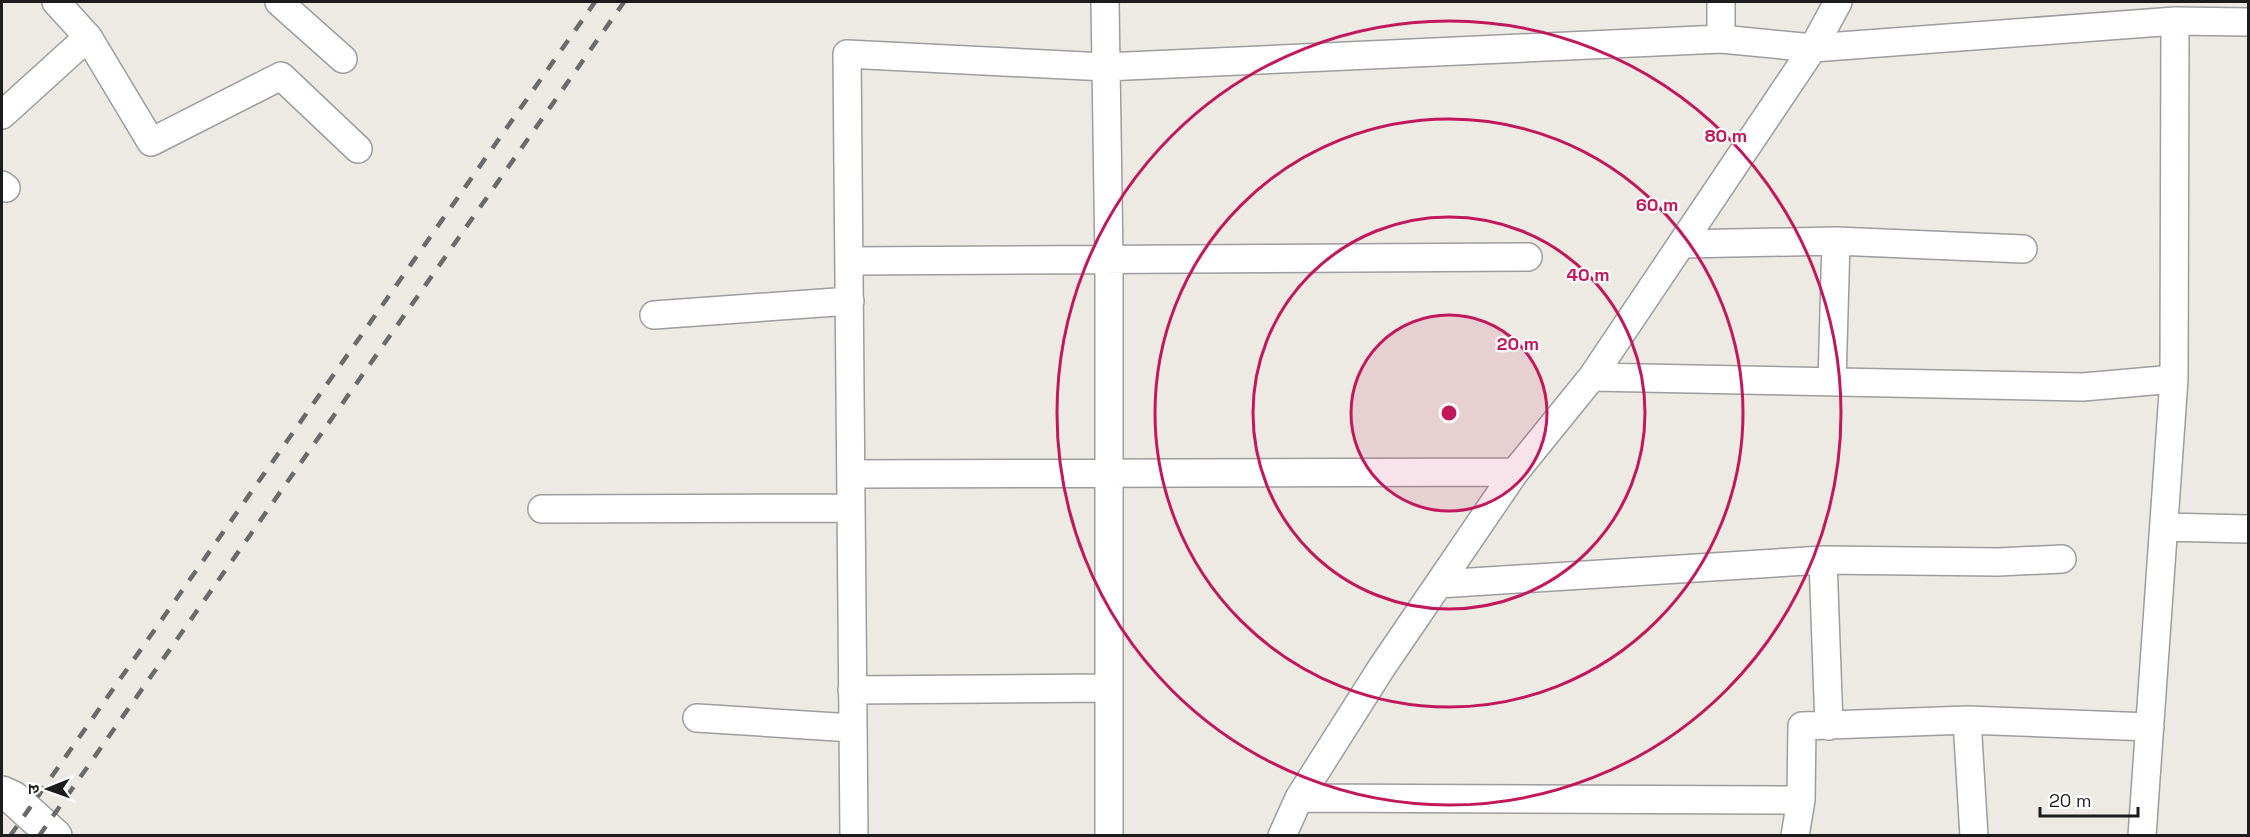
<svg xmlns="http://www.w3.org/2000/svg" width="2250" height="837" font-family="'Space Grotesk','Noto Sans Devanagari',sans-serif">
<style>
.lines{fill:none;stroke-linecap:round;stroke-linejoin:round}
.minor-casing{stroke:#9d9d9d;stroke-width:30}
.tertiary-casing{stroke:#9d9d9d;stroke-width:36}
.minor{stroke:#fff;stroke-width:27}
.tertiary{stroke:#fff;stroke-width:33}
.rail{stroke:#6a6a6a;stroke-width:4.5;stroke-dasharray:12 12;stroke-linecap:butt}
.ring{fill:none;stroke:#c2185b;stroke-width:3}
.centre{fill:#c2185b;stroke:#fff;stroke-width:3}
.ring-label{font-size:18px;text-anchor:middle;font-weight:bold;fill:#c2185b;stroke:#fff;stroke-width:4.5;stroke-linejoin:round;paint-order:stroke}
</style>
<rect width="100%" height="100%" fill="#eceae3"/>
<g class="lines">
<g class="minor-casing">
<path id="minor" d="M56,2L88,37L151,142L281,76L358,149
M279,2L343,59
M1105,2L1109,259V836
M1721,39V2
M2,115L88,37
M2,185L6,188
M1682,244L1836,241
M850,261L1528,257
M654,315L850,301
M1592,377L2083,387L2174,379
M1832,382L1836,241L2023,249
M851,474L1515,472
M542,509L851,508
M2164,527L2248,529
M1823,560L1829,726
M1439,584L1823,560L1998,562L2062,559
M852,690L1108,688
M697,718L852,728
M1967,720L1974,836
M1299,798L1801,800
M854,836L847,54L1105,67L1721,39L1813,48L2175,21L2248,22
M1282,836L1299,798L1382,667L1515,472L1592,377L1813,48L1838,2
M1795,836L1801,800L1802,726L1967,720L2150,727
M2142,836L2174,379L2175,21"/>
</g>
<g class="tertiary-casing">
<path id="tertiary" d="M2,793L13,798L55,836"/>
</g>
<use href="#minor" class="minor"/>
<use href="#tertiary" class="tertiary"/>
<path class="rail" d="M10,836L595,2
M39,836L624,2"/>
</g>
<circle cx="1449" cy="413" r="98" fill="#c2185b" fill-opacity=".12"/>
<g class="ring">
<circle cx="1449" cy="413" r="98"/>
<circle cx="1449" cy="413" r="196"/>
<circle cx="1449" cy="413" r="294"/>
<circle cx="1449" cy="413" r="392"/>
</g>
<circle cx="1449" cy="413" r="9" class="centre"/>
<g class="ring-label">
<text x="1726" y="142">80 m</text>
<text x="1657" y="211">60 m</text>
<text x="1588" y="281">40 m</text>
<text x="1518" y="350">20 m</text>
</g>
<rect width="2250" height="837" fill="none" stroke="#1c1c1c" stroke-width="6"/>
<g transform="translate(48 789) rotate(269)" stroke="#ffffff" stroke-width="4.5" paint-order="stroke">
<path d="M0-4.5L10 22L0 15L-10 22Z" fill="#1c1c1c"/>
<text y="-9" font-size="16" font-weight="bold" text-anchor="middle" fill="#1c1c1c">उ</text>
</g>
<path d="M2040 807v9h98v-9" fill="none" stroke="#1c1c1c" stroke-width="3"/>
<text x="2049" y="807" font-size="18" fill="#1c1c1c" stroke="#ffffff" stroke-width="4.5" paint-order="stroke">20 m</text>
</svg>
